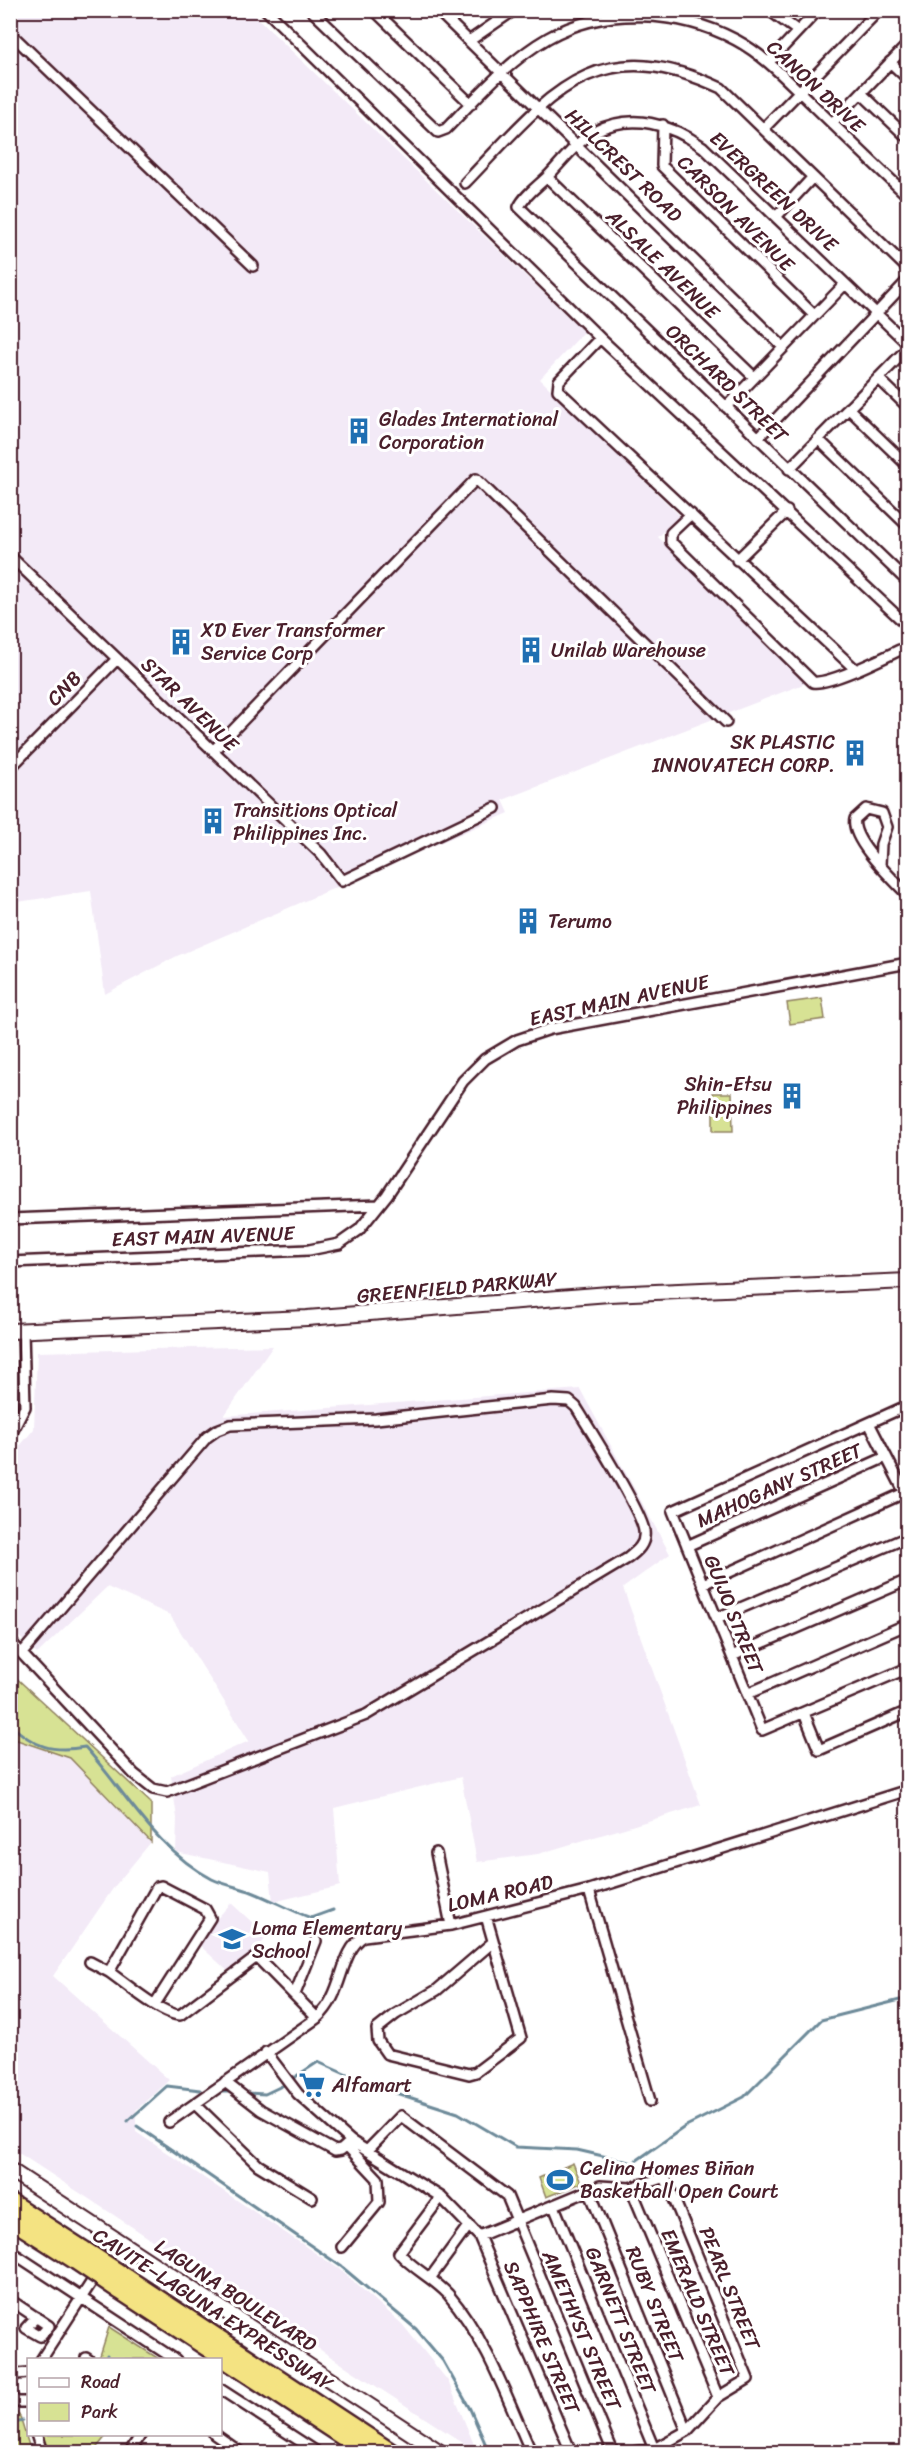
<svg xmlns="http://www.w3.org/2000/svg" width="918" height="2463" font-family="Sriracha,sans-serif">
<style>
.built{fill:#f3eaf7}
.green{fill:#d7e294;stroke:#908060;stroke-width:1.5}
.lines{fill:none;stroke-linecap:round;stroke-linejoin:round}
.stream{stroke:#6d8a99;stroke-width:3}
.minor-casing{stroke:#4a1f2b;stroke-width:14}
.secondary-casing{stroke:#4a1f2b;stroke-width:18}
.motorway-casing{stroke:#4a1f2b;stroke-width:21}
.minor{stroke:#fff;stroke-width:9}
.secondary{stroke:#fff;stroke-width:14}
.motorway{stroke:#f4e382;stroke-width:16}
.motorway-bridge-casing{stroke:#4a1f2b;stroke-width:21;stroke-linecap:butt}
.motorway-bridge{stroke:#f4e382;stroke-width:16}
.labels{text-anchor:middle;stroke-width:6;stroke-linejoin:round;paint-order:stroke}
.street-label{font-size:20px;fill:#4a1f2b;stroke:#fff}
.poi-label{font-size:20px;fill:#4a1f2b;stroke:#fff;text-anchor:start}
</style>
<rect width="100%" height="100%" fill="#fff"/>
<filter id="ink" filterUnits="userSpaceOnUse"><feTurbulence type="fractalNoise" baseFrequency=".0167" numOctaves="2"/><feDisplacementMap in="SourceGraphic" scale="12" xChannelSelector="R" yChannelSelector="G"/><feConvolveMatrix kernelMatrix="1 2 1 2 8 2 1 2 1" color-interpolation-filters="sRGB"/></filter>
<g filter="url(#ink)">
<path class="built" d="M11,11H250L584,332L540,379L680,516L658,537L809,682L503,800L509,813L177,956L105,994L91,891L11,903Z
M273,1346L224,1416L580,1389L670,1554L623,1588L701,1805L538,1854L477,1862L461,1777L334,1808L340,1886L273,1902L270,1872L176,1852L177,1818L171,1776L249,1741L170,1615L107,1587L37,1654L11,1629L10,1458L34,1429L37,1352Z
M10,1738L70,1758L151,1842L114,1887L53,1976L169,2080L136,2110V2132L339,2269L402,2324L448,2381L477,2452L11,2148Z
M231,1903L267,1936L257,1950L230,1973L196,1942Z"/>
<path class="green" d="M822,998L825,1019L790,1024L787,1003Z
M713,1093H732L733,1131H713Z
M11,1673L151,1803V1842L70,1758L11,1738Z
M573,2163L581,2183L546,2197L539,2178Z
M109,2327L159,2359H99Z
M10,2409L19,2414L31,2452H11Z
M36,2435H107L93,2452H42Z"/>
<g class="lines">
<path class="stream" d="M10,1724C34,1747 52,1753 85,1747C125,1791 157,1851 212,1879C224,1885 239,1887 252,1892C272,1900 290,1910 311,1918L333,1910
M292,2079L318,2062L365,2083L458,2113L516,2147L577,2150L633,2163L686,2126L744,2097L821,2020L908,1998
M218,2092H232
M246,2093L265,2094L284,2085
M128,2121L167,2086L200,2090
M137,2126L342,2267L416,2329L443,2361L470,2409L489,2452
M106,2360L107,2355
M10,2424L23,2421
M82,2434H86"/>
<g class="minor-casing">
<path id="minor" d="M266,10L600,338L908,626
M311,10L438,132L446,129C478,96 508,61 548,38C604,6 680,10 736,40C764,55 786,79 809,101C842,133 875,165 908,196
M374,10L471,104
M437,10L783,347
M769,10L798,31
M10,33L253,266
M469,41L514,10
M769,62L818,10
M890,62L908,79
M861,93L908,138
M832,123L908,44
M663,125L662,166L814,315
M764,128L879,10
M547,177L754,377
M465,183C547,98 593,28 721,88L908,269
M776,217L812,178
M600,338L559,381L558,390L856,670
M908,344L703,147C671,124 632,112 594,132C577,142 564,159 550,174C541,184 525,194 519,207L908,582
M878,378L908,407
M726,407L845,284
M848,408L908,466
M758,438L908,280
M818,439L908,526
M789,469L908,348
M691,514L671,533V542L813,682C831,685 889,655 908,646
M10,556L321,854L342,881L495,808
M737,560L787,511
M213,751L476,479L726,722
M10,768L117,659
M880,865L881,844L887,827L882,813L866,809L855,819C850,840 894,880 908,895
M10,1219L379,1205
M10,1262L309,1250L339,1244L359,1230L387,1195L463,1081L485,1059L517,1040L550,1029L908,963
M10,1396L11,1409L16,1421
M908,1418L902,1408L673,1511L762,1730L908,1668
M869,1423L908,1499
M10,1436L25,1407L23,1330
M687,1546L886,1457
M703,1584L904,1493
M717,1618L908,1537
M10,1641L134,1774L153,1789L167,1792L366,1715L628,1558C637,1551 646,1544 644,1531C642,1512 589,1428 576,1407L569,1401L553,1400L376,1419L230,1425L217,1430L207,1437L23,1652
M732,1656L908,1580
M747,1694L908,1624
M804,1713L819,1750L908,1711
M436,1853L451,1925
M589,1890L650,2101
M486,1916L521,2038L476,2072L469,2074L387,2054L378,2041L377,2029L396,2014L437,1990L493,1942
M90,1962L109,1972
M295,1994L316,1941
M155,2004L210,1918L205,1909L161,1886L157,1887L109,1972C125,1983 162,2015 180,2015L254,1959H259L317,2018
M266,2052L298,2094L351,2141L441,2197L479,2236L571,2452
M225,2082L261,2110L335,2151L341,2150L351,2141
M196,2105L258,2165L312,2198
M169,2122L317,2018C345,1993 338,1953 364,1936L451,1925L589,1890L908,1790
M367,2151L401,2116L507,2196L613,2452
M631,2188L718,2397
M589,2190L687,2431
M441,2197L399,2253C413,2269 433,2278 448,2294C487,2340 507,2398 531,2452
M554,2206L654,2449
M479,2236L600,2186L631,2188L665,2177L748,2379L718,2397L687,2431L654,2449L635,2452
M342,2247L379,2202L378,2179L347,2146
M10,2251L176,2360
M431,2277L469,2225
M10,2300L49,2326L40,2336L26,2328L36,2317
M86,2358L89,2360
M41,2360L118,2241
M10,2379L17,2374L28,2373
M220,2389L317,2452
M10,2396L17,2402H28
M36,2434L42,2452
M214,2434L240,2452
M130,2452L141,2434"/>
</g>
<g class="secondary-casing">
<path id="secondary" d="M10,1331L307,1318L609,1294L908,1281
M10,2170L440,2452"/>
</g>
<g class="motorway-casing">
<path id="motorway" d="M10,2202L84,2250
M10,2219L76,2261
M127,2278L391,2452
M119,2290L366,2452"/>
</g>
<use href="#minor" class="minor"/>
<use href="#secondary" class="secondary"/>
<use href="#motorway" class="motorway"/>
<g class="motorway-bridge-casing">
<path id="motorway-bridge" d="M84,2250L127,2278
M76,2261L119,2290"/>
</g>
<use href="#motorway-bridge" class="motorway-bridge"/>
</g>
</g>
<defs>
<g id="building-bare" transform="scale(2.07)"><path d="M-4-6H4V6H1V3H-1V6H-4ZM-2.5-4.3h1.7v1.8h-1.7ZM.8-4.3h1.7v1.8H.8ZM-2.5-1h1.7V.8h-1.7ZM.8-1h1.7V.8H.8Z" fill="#1f6fb2" stroke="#fff" stroke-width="2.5" paint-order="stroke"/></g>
<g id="school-bare" transform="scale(2.07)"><path d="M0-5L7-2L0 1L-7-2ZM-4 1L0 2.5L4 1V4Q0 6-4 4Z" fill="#1f6fb2" stroke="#fff" stroke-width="2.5" paint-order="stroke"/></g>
<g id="supermarket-bare" transform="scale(2.07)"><path d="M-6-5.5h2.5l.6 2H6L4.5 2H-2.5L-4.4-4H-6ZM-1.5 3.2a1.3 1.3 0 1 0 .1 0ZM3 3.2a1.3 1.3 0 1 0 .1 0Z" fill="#1f6fb2" stroke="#fff" stroke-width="2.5" paint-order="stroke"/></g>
<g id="stadium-bare" transform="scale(2.07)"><path d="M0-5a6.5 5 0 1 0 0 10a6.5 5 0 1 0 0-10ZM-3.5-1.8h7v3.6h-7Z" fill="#1f6fb2" stroke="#fff" stroke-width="2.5" paint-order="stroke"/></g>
</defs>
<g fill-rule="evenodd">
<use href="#building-bare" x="359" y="431"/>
<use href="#building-bare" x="181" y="642"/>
<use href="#building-bare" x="531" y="650"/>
<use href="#building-bare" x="855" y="753"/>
<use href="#building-bare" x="213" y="821"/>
<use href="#building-bare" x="528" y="921"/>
<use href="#building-bare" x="792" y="1096"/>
<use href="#school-bare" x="232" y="1939"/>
<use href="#supermarket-bare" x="312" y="2085"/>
<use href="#stadium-bare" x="560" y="2180"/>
</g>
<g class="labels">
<g class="street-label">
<text transform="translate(816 86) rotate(43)" y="7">CANON DRIVE</text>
<text transform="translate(624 165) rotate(44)" y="7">HILLCREST ROAD</text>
<text transform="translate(774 191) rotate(43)" y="7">EVERGREEN DRIVE</text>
<text transform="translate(736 213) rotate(45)" y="7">CARSON AVENUE</text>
<text transform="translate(663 264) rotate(44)" y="7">ALSALE AVENUE</text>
<text transform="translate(727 383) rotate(44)" y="7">ORCHARD STREET</text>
<text transform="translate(64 688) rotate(-46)" y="7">CNB</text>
<text transform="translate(190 704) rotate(44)" y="7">STAR AVENUE</text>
<text transform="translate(619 1000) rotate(-12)" y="7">EAST MAIN AVENUE</text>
<text transform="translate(203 1236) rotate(-2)" y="7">EAST MAIN AVENUE</text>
<text transform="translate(457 1287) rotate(-5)" y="7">GREENFIELD PARKWAY</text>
<text transform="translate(779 1485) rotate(-24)" y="7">MAHOGANY STREET</text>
<text transform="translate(734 1614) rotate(68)" y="7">GUIJO STREET</text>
<text transform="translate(500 1893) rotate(-13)" y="7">LOMA ROAD</text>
<text transform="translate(730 2288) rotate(68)" y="7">PEARL STREET</text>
<text transform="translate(236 2295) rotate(33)" y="7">LAGUNA BOULEVARD</text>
<text transform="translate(698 2302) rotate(67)" y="7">EMERALD STREET</text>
<text transform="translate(655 2304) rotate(68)" y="7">RUBY STREET</text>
<text transform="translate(213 2309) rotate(33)" y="7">CAVITE–LAGUNA EXPRESSWAY</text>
<text transform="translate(621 2320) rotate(68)" y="7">GARNETT STREET</text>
<text transform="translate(582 2330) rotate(67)" y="7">AMETHYST STREET</text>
<text transform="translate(542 2337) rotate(67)" y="7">SAPPHIRE STREET</text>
</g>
<g class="poi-label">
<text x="379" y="426">Glades International<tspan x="379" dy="23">Corporation</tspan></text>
<text x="201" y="637">XD Ever Transformer<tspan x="201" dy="23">Service Corp</tspan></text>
<text x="551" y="657">Unilab Warehouse</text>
<text x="835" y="749" text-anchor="end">SK PLASTIC<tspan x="835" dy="23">INNOVATECH CORP.</tspan></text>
<text x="233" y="817">Transitions Optical<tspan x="233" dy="23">Philippines Inc.</tspan></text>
<text x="548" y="928">Terumo</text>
<text x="772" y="1091" text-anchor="end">Shin-Etsu<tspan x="772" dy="23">Philippines</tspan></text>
<text x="252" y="1935">Loma Elementary<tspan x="252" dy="23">School</tspan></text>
<text x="332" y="2092">Alfamart</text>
<text x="580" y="2175">Celina Homes Biñan<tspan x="580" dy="23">Basketball Open Court</tspan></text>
</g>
</g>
<rect width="918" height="2463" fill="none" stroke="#fff" stroke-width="36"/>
<rect x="18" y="18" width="882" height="2427" fill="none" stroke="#4a1f2b" stroke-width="2" filter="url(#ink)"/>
<rect x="27" y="2358" width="195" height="78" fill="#ffffff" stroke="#b7a5aa" stroke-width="1.5"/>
<rect x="39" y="2378" width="30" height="9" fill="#ffffff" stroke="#b7a5aa" stroke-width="1.5"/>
<text x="81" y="2388" font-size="18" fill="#4a1f2b">Road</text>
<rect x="39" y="2403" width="30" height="18" fill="#d7e294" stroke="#b7a5aa" stroke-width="1.5"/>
<text x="81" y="2418" font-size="18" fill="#4a1f2b">Park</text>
</svg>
